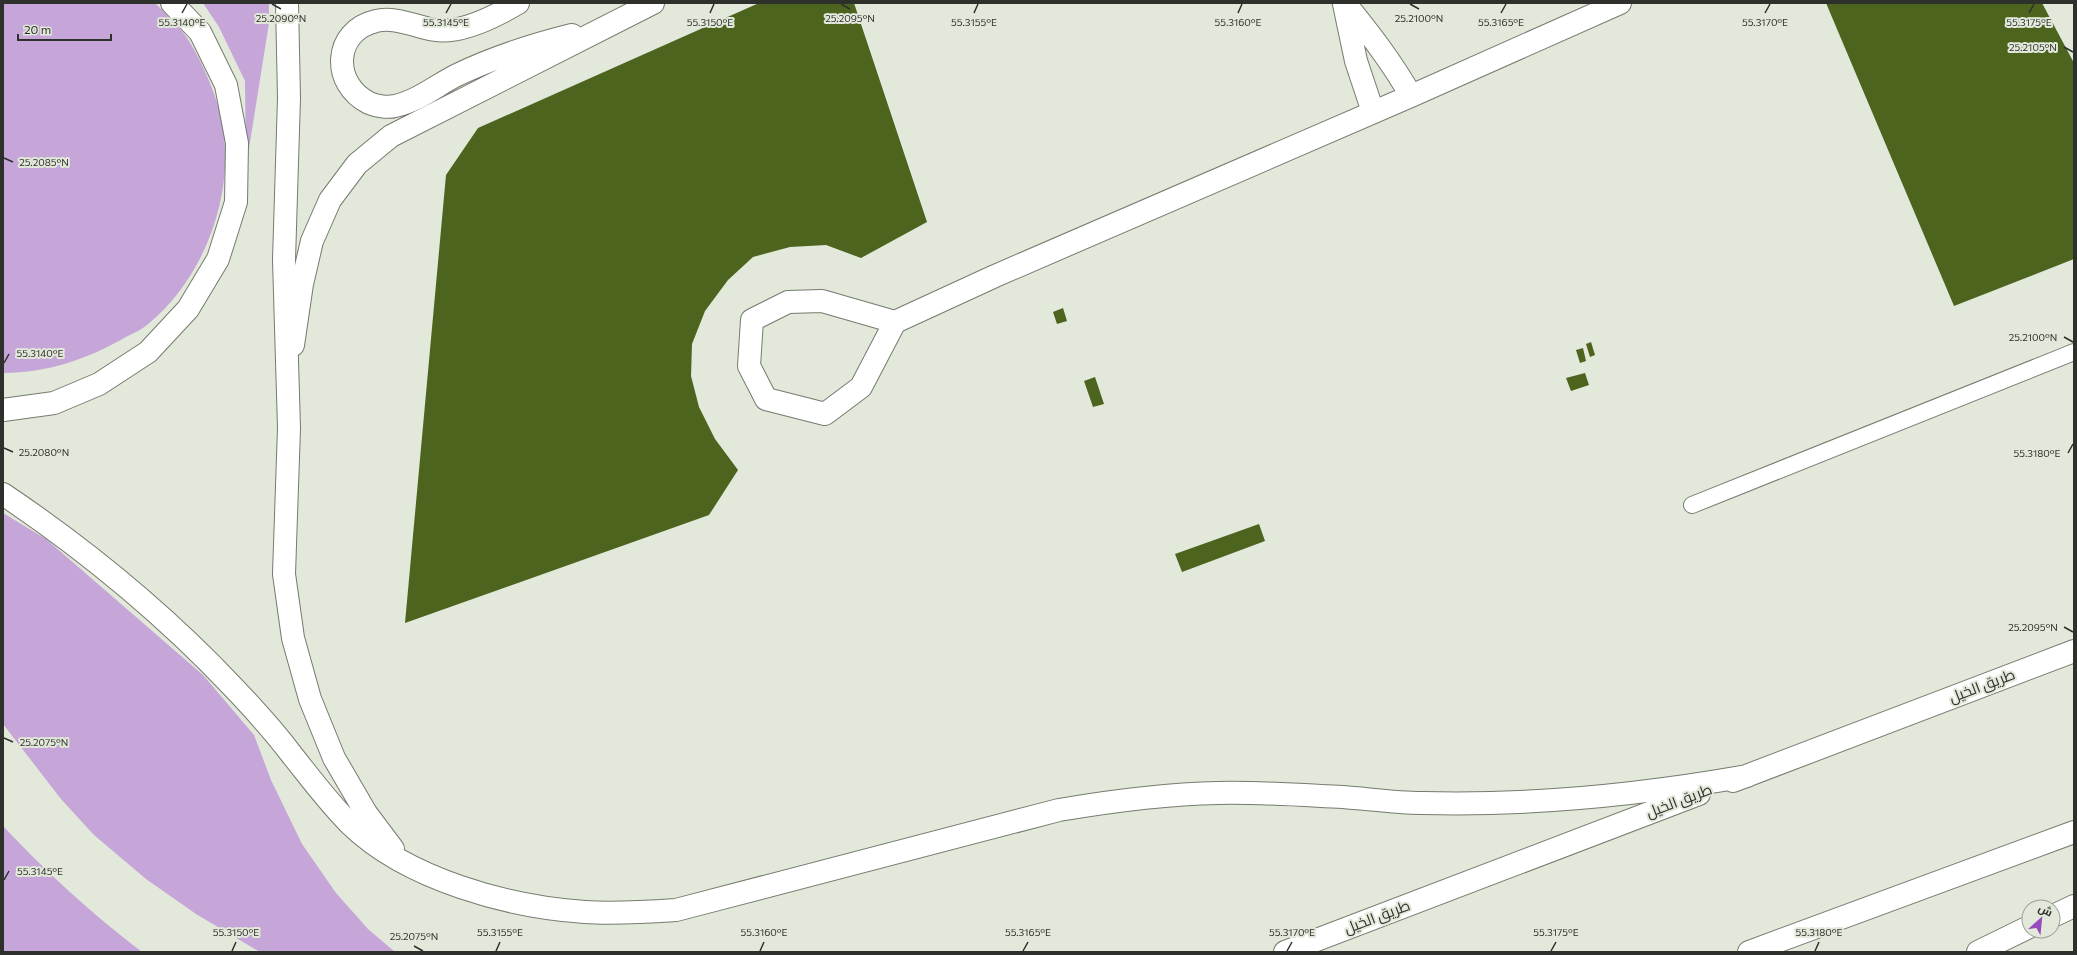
<svg xmlns="http://www.w3.org/2000/svg" width="2077" height="955" font-family="Commissioner,Cairo,sans-serif">
<style>
.green{fill:#c6a5d8}
.building{fill:#4c641e}
.lines{fill:none;stroke-linecap:round;stroke-linejoin:round}
.service-casing{stroke:#757b6e;stroke-width:18}
.minor-casing{stroke:#757b6e;stroke-width:24}
.tertiary-casing{stroke:#757b6e;stroke-width:24}
.motorway-casing{stroke:#757b6e;stroke-width:24}
.service{stroke:#fff;stroke-width:16}
.minor{stroke:#fff;stroke-width:22}
.tertiary{stroke:#fff;stroke-width:22}
.motorway{stroke:#fff;stroke-width:22}
.ticks{fill:none;stroke:#2e312b;stroke-width:1.5}
.labels{text-anchor:middle;stroke-width:4;stroke-linejoin:round;paint-order:stroke}
.street-label{font-size:15px;fill:#2e312b;stroke:#e2e8da}
.ticks-label{font-size:10px;text-anchor:middle;fill:#2e312b;stroke:#e2e8da;stroke-width:4;stroke-linejoin:round;paint-order:stroke}
</style>
<rect width="100%" height="100%" fill="#e2e8da"/>
<path class="green" d="M3,3H155C164,12 174,21 182,31C199,53 217,95 222,122C236,194 204,279 147,325C141,330 133,333 126,337C88,359 47,373 3,373Z
M203,3H269V23L246,167L245,81L219,27Z
M3,513L46,539L203,675L254,735L271,780L302,844L336,893L368,929L395,952H260L196,914L146,879L94,835L61,799L3,724Z
M3,826C46,872 92,914 142,952H3Z"/>
<path class="building" d="M759,3H854L927,222L861,258L826,245L790,247L753,257L728,280L705,311L692,344L691,376L699,407L715,439L738,470L709,515L405,623L446,175L478,128Z
M1826,3H2042L2074,63V259L1954,306Z
M1063,308L1067,321L1057,324L1053,312Z
M1591,342L1595,355L1590,357L1586,344Z
M1583,348L1586,361L1580,363L1576,350Z
M1585,373L1589,385L1571,391L1566,378Z
M1095,377L1104,404L1093,407L1084,381Z
M1259,524L1265,541L1182,572L1175,554Z"/>
<g class="lines">
<g class="service-casing">
<path id="service" d="M1692,505L2074,352"/>
</g>
<g class="minor-casing">
<path id="minor" d="M1345,3C1369,33 1392,62 1411,96
M1344,4L1356,61L1373,112
M895,322L822,301L788,302L752,320L749,366L766,399L825,414L861,387L895,322L995,276L1411,96L1620,3"/>
</g>
<g class="tertiary-casing">
<path id="tertiary" d="M518,3C496,16 461,34 435,30C417,27 394,16 376,21C333,31 331,84 369,103C376,106 387,108 395,106C418,101 437,85 457,75C494,57 532,45 572,35
M293,345L302,284L312,241L330,200L357,164L391,136L653,3"/>
</g>
<g class="motorway-casing">
<path id="motorway" d="M287,3L289,98L284,260L289,428L284,574L293,638L310,699L334,758L366,813L393,849
M3,410L54,403L99,384L148,352L188,309L218,259L236,202L237,143L226,85L200,32L172,3
M3,494C86,550 163,613 232,686C253,708 274,731 292,755C312,780 328,802 351,825C407,879 508,907 585,912C615,914 646,912 676,910L1059,810C1112,801 1164,794 1218,793C1259,792 1301,795 1343,797C1369,799 1396,803 1422,803C1532,806 1639,795 1747,776
M1733,781L2074,651
M2053,916L2074,906
M1285,952L1699,794
M1749,952L2074,832
M1978,952L2029,927"/>
</g>
<use href="#service" class="service"/>
<use href="#minor" class="minor"/>
<use href="#tertiary" class="tertiary"/>
<use href="#motorway" class="motorway"/>
</g>
<path class="ticks" d="M272,4L281,9M841,4L850,9M1410,4L1419,9M182,13L187,4M446,13L451,4M710,13L714,4M974,13L978,4M1238,13L1242,4M1501,13L1506,4M1765,13L1770,4M2029,13L2034,4M2064,47L2073,52M4,158L13,162M2064,337L2073,342M4,363L9,354M4,448L13,452M2068,453L2073,444M2064,627L2073,632M4,738L13,742M4,880L9,871M414,946L423,951M232,951L236,942M496,951L500,942M760,951L764,942M1023,951L1028,942M1287,951L1292,942M1551,951L1556,942M1815,951L1819,942"/>
<g class="labels">
<g class="street-label">
<text transform="translate(1982 686) rotate(-21)" y="5">طريق الخيل</text>
<text transform="translate(1679 801) rotate(-21)" y="5">طريق الخيل</text>
<text transform="translate(1377 917) rotate(-21)" y="5">طريق الخيل</text>
</g>
</g>
<g class="ticks-label">
<text x="281" y="22">25.2090°N</text>
<text x="850" y="22">25.2095°N</text>
<text x="1419" y="22">25.2100°N</text>
<text x="182" y="26">55.3140°E</text>
<text x="446" y="26">55.3145°E</text>
<text x="710" y="26">55.3150°E</text>
<text x="974" y="26">55.3155°E</text>
<text x="1238" y="26">55.3160°E</text>
<text x="1501" y="26">55.3165°E</text>
<text x="1765" y="26">55.3170°E</text>
<text x="2029" y="26">55.3175°E</text>
<text x="2033" y="51">25.2105°N</text>
<text x="44" y="166">25.2085°N</text>
<text x="2033" y="341">25.2100°N</text>
<text x="40" y="357">55.3140°E</text>
<text x="44" y="456">25.2080°N</text>
<text x="2037" y="457">55.3180°E</text>
<text x="2033" y="631">25.2095°N</text>
<text x="44" y="746">25.2075°N</text>
<text x="40" y="875">55.3145°E</text>
<text x="236" y="936">55.3150°E</text>
<text x="500" y="936">55.3155°E</text>
<text x="764" y="936">55.3160°E</text>
<text x="1028" y="936">55.3165°E</text>
<text x="1292" y="936">55.3170°E</text>
<text x="1556" y="936">55.3175°E</text>
<text x="1819" y="936">55.3180°E</text>
<text x="414" y="940">25.2075°N</text>
</g>
<rect width="2077" height="955" fill="none" stroke="#2e312b" stroke-width="8"/>
<g transform="translate(2041 919) rotate(27)"><circle r="19" fill="#e2e8da" stroke="#9a9f94"/>
<path d="M0-3L7 15L0 10L-7 15Z" fill="#974abb"/>
<text y="-6" font-size="11" font-weight="bold" text-anchor="middle" fill="#2e312b">ش</text>
</g>
<path d="M18 34v6h93v-6" fill="none" stroke="#2e312b" stroke-width="2"/>
<text x="24" y="34" font-size="12" fill="#2e312b" stroke="#e2e8da" stroke-width="3" paint-order="stroke">20 m</text>
</svg>
